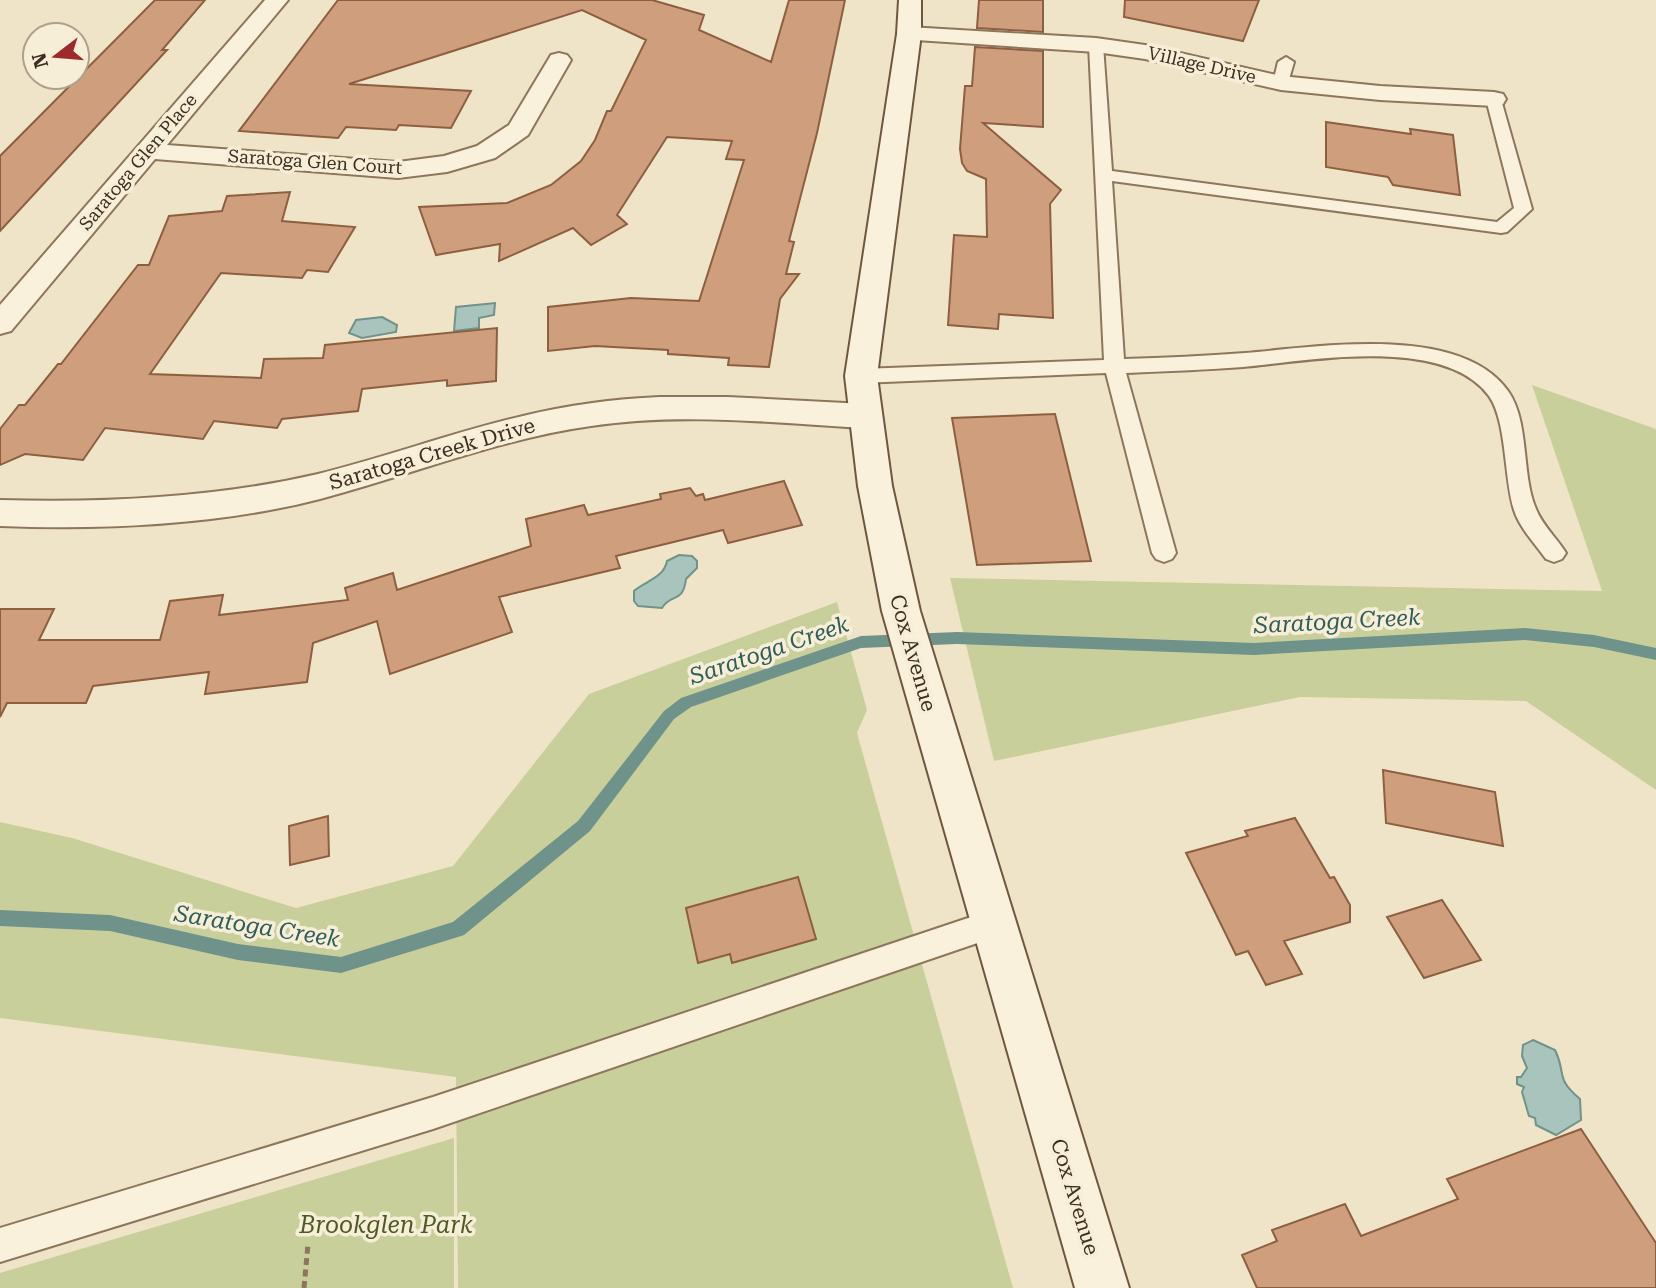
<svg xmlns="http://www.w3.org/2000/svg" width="1656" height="1288" font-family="'Roboto Serif',serif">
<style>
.green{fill:#c9cf9b}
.water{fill:#a9c4bc;stroke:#6f938a;stroke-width:2}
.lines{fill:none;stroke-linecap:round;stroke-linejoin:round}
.stream{fill:#6f938a;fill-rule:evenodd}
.building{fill:#cf9f7d;stroke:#8d5f41;stroke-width:2}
.service-casing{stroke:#8d765c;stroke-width:4}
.minor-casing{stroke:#8d765c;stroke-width:4}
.secondary-casing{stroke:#6f573f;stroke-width:4}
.path{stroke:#8d765c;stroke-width:5;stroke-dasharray:7 4.5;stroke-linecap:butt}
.service{fill:#faf1dc;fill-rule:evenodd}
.minor{fill:#faf1dc;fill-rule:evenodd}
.secondary{fill:#faf1dc;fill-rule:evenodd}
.labels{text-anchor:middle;stroke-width:7;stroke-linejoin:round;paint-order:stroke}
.far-street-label{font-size:18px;fill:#3d2e20;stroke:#f7eed8}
.street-label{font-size:21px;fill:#3d2e20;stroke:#f7eed8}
.water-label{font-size:23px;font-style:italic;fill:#2f5d5a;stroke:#f7eed8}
.near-park-label{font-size:24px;font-style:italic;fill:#4d5a26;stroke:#f7eed8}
</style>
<rect width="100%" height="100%" fill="#f0e4c8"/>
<path class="green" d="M1532,385L1656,429V790L1526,701L1300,697L994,761L950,578L1602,591Z
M837,602L867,710L857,733L1013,1288H458L456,1077L0,1018V822L72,838L296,908L453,866L589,694Z
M454,1138V1288H0V1273Z"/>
<path class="water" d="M495,303L494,315L479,318V328L454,331L456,307Z
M382,317L397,325L396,332L362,338L349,333L356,320Z
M679,555L692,556L697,561V568L686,579C683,604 671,593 662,608L638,606L634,601V591C645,581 664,578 667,561Z
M1533,1040L1555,1050C1567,1074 1554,1077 1580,1099L1581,1120L1556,1135L1536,1125L1535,1118L1529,1116L1522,1092L1524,1087L1517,1084V1077H1521L1527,1068L1522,1056L1523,1045Z"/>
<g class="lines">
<path class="stream" d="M1525,628L1594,635L1656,648V660L1594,647L1525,640L1254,655L957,644L861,648L691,707L674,719L590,831L464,935L458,937L341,973L238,960L110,931L0,926V910L110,915L238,944L341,957L453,922L578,821L664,711L681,698L861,636L957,632L1254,643Z"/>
</g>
<path class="building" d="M155,0H205L162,50H167L0,231V156Z
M338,0H652L704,15L699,30L771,62L789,0H845L817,133L789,241L794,242L786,274H799L780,299L769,367L728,365L729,358L668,354V350L595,346L548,351V307L631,298L699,301L744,160L726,159L732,141L667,137L617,215L627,224L591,245L573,228L499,261L500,244L436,255L419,207L507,203L551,185L581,161L595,140L607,111H611L646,40L582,10L349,84L471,91L451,128L399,125L396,130L346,127L338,138L239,131Z
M979,0H1043V32L977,28Z
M1125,0H1259L1243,41L1124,17Z
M975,47L1043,51V127L983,123L1061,190L1050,204L1053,318L999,314L998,329L948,325L954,235L987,237L986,179L967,171L962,163L960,149L965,86H972Z
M1326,122L1411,134L1410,129L1453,135L1460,195L1393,185L1388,177L1326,167Z
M290,192L282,221L355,227L328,272L307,270L302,278L221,273L150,374L261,378L264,359L323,358L325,345L497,328L496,381L447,386V380L362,389L358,411L282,419L277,428L214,421L203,439L105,428L83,460L25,454L0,465V429L19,405H25L58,364H61L138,265H149L169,216L222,211L227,196Z
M1055,414L1091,561L977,565L952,418Z
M784,481L802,525L728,543L723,530L616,556L620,568L499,597L512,632L390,674L377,621L313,643L307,682L205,694L209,672L93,686L86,703H7L0,717V609H54L39,640H160L170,601L223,595L219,615L348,600L345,588L393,573L397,590L531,546L526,519L584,505L588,515L661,499L660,494L690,488L696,496L703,494L705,500Z
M1383,770L1495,792L1503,846L1386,823Z
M328,816L329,856L290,865L289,826Z
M1295,818L1330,878L1334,877L1350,905V922L1284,941L1302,974L1266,985L1248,951L1236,955L1186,853L1248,836L1245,831Z
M798,877L816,939L732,963L730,954L698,963L686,908Z
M1442,900L1481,960L1424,978L1387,917Z
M1581,1129L1656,1243V1288H1257L1242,1255L1277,1241L1272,1230L1345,1204L1361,1236L1458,1199L1447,1179Z"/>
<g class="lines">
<g class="service-casing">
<path id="service" d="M1096,41L1103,45L1112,171L1497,222L1514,208L1486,99L1494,94L1500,96L1532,209L1507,232L1501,233L1112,181L1124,359C1164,358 1205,356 1245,353C1317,347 1460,323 1508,391C1530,422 1521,475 1536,509C1542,525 1557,538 1566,553L1562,559L1554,562L1546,559C1536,545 1519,527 1514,510C1504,480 1507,421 1489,396C1444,335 1309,361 1243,367C1204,370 1165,371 1126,373L1176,553L1172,559L1164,562L1156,559L1152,553L1106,373L861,383L854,381L851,376L854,371L861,369L1104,360L1089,45Z
M1286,57L1294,62L1287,86H1275L1273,83L1278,62Z
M992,910L1002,914L1006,924L1002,934L992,938L433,1129L0,1262V1228L433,1097Z"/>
</g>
<g class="minor-casing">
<path id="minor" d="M265,0H288L167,145L398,162L444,156L477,146L509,125L551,55L559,53L567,55L571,60L528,135L495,158L447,172L398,178L155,159L11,331L0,334V305Z
M909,27L1096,38L1145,45L1281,76L1380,86L1494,92L1503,94L1506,99L1503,104L1494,106L1380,100L1281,90L1145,59L1096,52L901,39L897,34L901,29Z
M660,397H728L865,404L877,408L881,416L877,424L865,428C774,423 681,412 591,426C498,439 411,475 320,499C219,525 104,530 0,526V500C105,503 215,498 318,474C387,457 454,432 523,416C568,405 613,399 660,397Z"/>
</g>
<g class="secondary-casing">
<path id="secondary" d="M899,0H921V34L877,376L892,486L920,611L1129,1288H1075L882,611L858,486L845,376L897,34Z"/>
</g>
<path class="path" d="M304,1288L308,1244"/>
<use href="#service" class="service"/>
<use href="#minor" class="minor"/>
<use href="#secondary" class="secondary"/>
</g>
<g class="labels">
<g class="far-street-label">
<text transform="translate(1202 65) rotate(13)" y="6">Village Drive</text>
<text transform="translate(138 162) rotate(-50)" y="6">Saratoga Glen Place</text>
<text transform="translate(315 162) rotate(4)" y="6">Saratoga Glen Court</text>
</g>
<g class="street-label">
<text transform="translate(432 454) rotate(-16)" y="7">Saratoga Creek Drive</text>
<text transform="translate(913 653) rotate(74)" y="7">Cox Avenue</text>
<text transform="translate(1075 1197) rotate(73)" y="7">Cox Avenue</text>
</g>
<g class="water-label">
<text transform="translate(1337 621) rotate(-3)" y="8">Saratoga Creek</text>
<text transform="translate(769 650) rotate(-19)" y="8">Saratoga Creek</text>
<text transform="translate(257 926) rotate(9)" y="8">Saratoga Creek</text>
</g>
<g class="near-park-label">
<text x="386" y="1233">Brookglen Park</text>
</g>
</g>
<g transform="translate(56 56) rotate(254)"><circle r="33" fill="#f7eed8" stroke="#ada18e" stroke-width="2"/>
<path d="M0-5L12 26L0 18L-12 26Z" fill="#9e2a2b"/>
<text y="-10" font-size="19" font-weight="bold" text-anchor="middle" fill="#3d2e20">N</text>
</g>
</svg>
